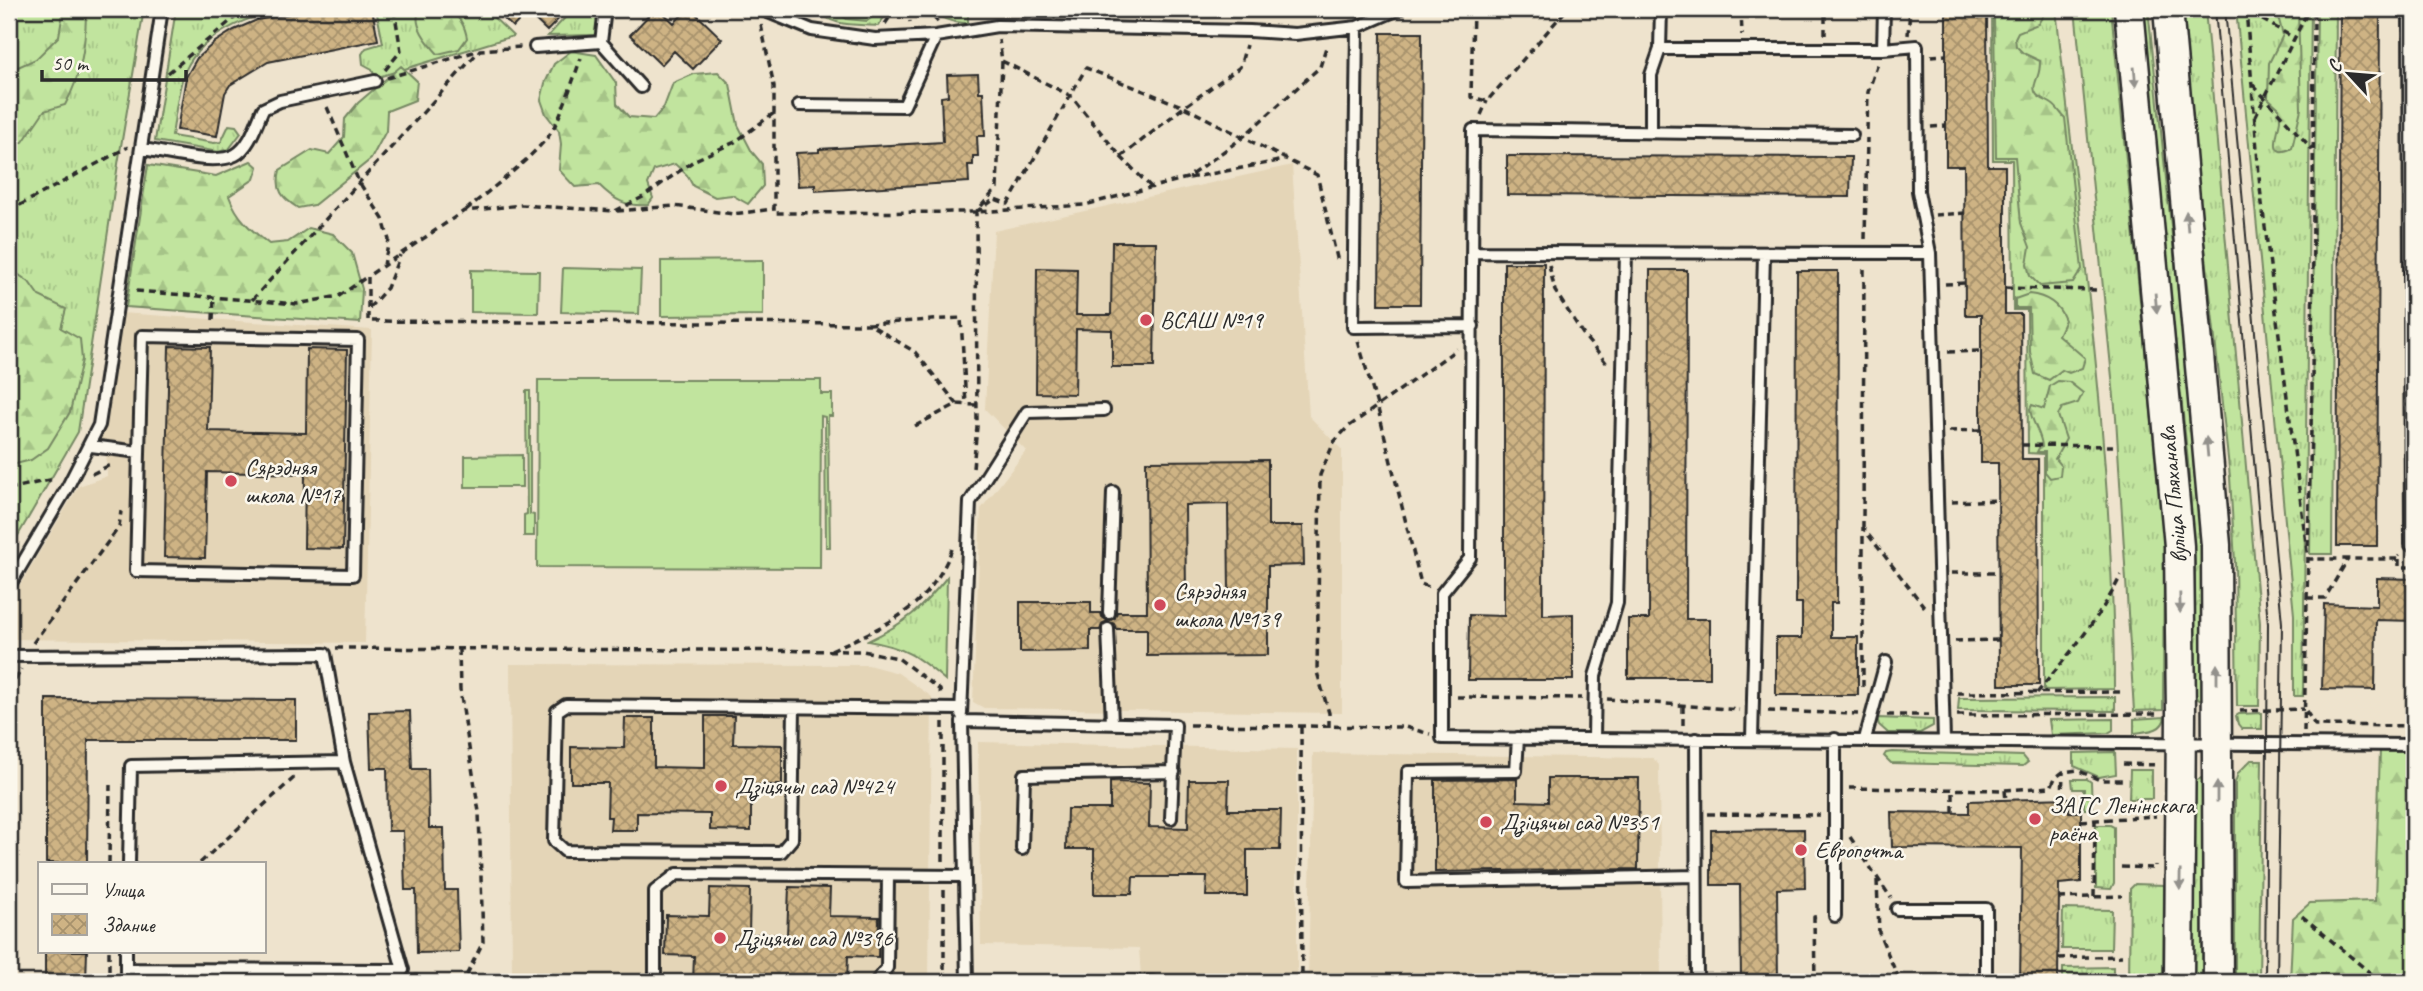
<svg xmlns="http://www.w3.org/2000/svg" width="2423" height="991" font-family="Caveat,sans-serif">
<style>
.built{fill:#e4d5b7}
.grass{fill:url(#grass-tufts);stroke:#768864;stroke-width:2}
.forest{fill:url(#forest-firs);stroke:#768864;stroke-width:2}
.pitch{fill:#c1e49e;stroke:#768864;stroke-width:2}
.building{fill:url(#building-cross-hatch);stroke:#2b2b2b;stroke-width:2;fill-rule:evenodd}
.lines{fill:none;stroke-linecap:round;stroke-linejoin:round}
.lane-casing{stroke:#2b2b2b;stroke-width:16}
.secondary-casing{stroke:#2b2b2b;stroke-width:33}
.path{stroke:#2b2b2b;stroke-width:3.5;stroke-dasharray:7 5;stroke-linecap:butt}
.lane{stroke:#fbf7ec;stroke-width:10}
.secondary{stroke:#fbf7ec;stroke-width:28}
.tram{stroke:#2b2b2b;stroke-width:2}
.oneway{fill:#93918c}
.poi-dot{fill:#d1495b;stroke:#fbf7ec;stroke-width:2.5}
.labels{text-anchor:middle;stroke-width:5;stroke-linejoin:round;paint-order:stroke}
.poi-label{font-size:24px;fill:#2b2b2b;stroke:#fbf7ec;text-anchor:start}
.street-label{font-size:24px;fill:#2b2b2b;stroke:#fbf7ec}
</style>
<defs>
<pattern id="grass-tufts" width="24" height="20" patternUnits="userSpaceOnUse" patternTransform="scale(1.75)"><rect width="24" height="20" fill="#c1e49e"/><path d="M3 7l-1-3M5 7V3M7 7l1-3M15 17l-1-3M17 17v-4M19 17l1-3" fill="none" stroke="#a6c488"/></pattern>
<pattern id="forest-firs" width="22" height="20" patternUnits="userSpaceOnUse" patternTransform="scale(1.75)"><rect width="22" height="20" fill="#c1e49e"/><path d="M5 1l3.5 6h-7zM16 11l3.5 6h-7z" fill="#a6c488"/></pattern>
<pattern id="building-cross-hatch" width="8" height="8" patternUnits="userSpaceOnUse" patternTransform="scale(1.75)"><rect width="8" height="8" fill="#ceb384"/><path d="M0 0l8 8M0 8l8-8" fill="none" stroke="#a7926c"/></pattern>
</defs>
<rect width="100%" height="100%" fill="#eee3cd"/>
<filter id="ink" filterUnits="userSpaceOnUse"><feTurbulence type="fractalNoise" baseFrequency=".0143" numOctaves="2"/><feDisplacementMap in="SourceGraphic" scale="14" xChannelSelector="R" yChannelSelector="G"/><feConvolveMatrix kernelMatrix="1 2 1 2 8 2 1 2 1" color-interpolation-filters="sRGB"/></filter>
<g filter="url(#ink)">
<path class="built" d="M1292,165L1309,416L1342,450V713L984,708L973,702L981,509L1026,451L985,409L994,231Z
M121,313L372,330L365,643L9,639V603L79,486L107,476L106,442L97,443L104,421Z
M510,664L868,665L898,673L932,697L929,982H512Z
M978,742L1297,749V980L1141,977L1139,948L981,945Z
M1313,753L1653,758L1659,765L1661,982L1308,980Z"/>
<path class="grass" d="M9,9H144L118,164L78,432L9,551Z
M176,9H287C249,15 196,36 183,77C177,95 175,117 172,136L214,143L221,142L229,125L236,126L241,133L229,149L219,152L155,141Z
M376,9H485L513,36L375,78L372,69L363,64L362,54L366,48L383,43Z
M573,9H600L597,35L548,36Z
M818,9H890L878,26C858,24 830,28 818,9Z
M931,9H968V23C954,23 941,20 931,9Z
M1992,9H2056C2081,235 2114,462 2114,689L2044,690V454L2028,453L2027,310H2013L2012,160H1993Z
M2075,9H2111L2164,541L2163,710L2134,711L2116,417Z
M2140,9H2148L2196,461L2203,567V702L2198,699L2195,692V567L2188,462Z
M2179,9H2205L2260,623L2259,706H2237L2235,562L2230,477Z
M2236,9H2311L2303,696H2294V615Z
M2317,9H2336L2332,554H2310Z
M947,577L945,680C918,657 905,647 868,641C907,622 920,610 947,577Z
M2115,697V711L1958,710L1959,698Z
M2262,713V729H2242L2238,724L2236,716L2239,714Z
M2165,717C2163,732 2146,731 2134,733V719Z
M1877,718L1933,720V726L1920,733H1888L1879,725Z
M2113,719V730L2108,733L2051,735L2049,720Z
M1892,752L2023,756L2028,762L2023,766L1891,763L1884,756L1886,753Z
M2115,752L2116,774L2099,777L2074,766V753Z
M2251,760H2262L2259,982H2235V783L2238,773Z
M2130,770H2152V799H2129Z
M2201,778L2203,780L2202,982H2194L2195,781Z
M2072,779H2087L2091,782L2092,809H2084V789H2073Z
M2096,825H2110L2114,827V883L2111,889L2096,888Z
M2135,884L2164,885L2163,982H2129L2130,889Z
M2063,909L2112,910L2111,949H2062Z
M2113,967V982H2063V968Z"/>
<path class="forest" d="M72,9L86,16C85,48 81,76 65,105L44,111L23,142L9,146V71L36,59L59,36L63,13Z
M420,9C446,9 462,10 467,38L459,49L438,54C428,43 411,24 420,9Z
M831,9H883L867,21L847,19Z
M2018,9H2047L2038,24L2018,32L2015,38L2016,46L2023,53L2040,61C2040,75 2038,73 2035,84C2031,97 2045,99 2052,104C2057,107 2061,114 2065,118L2082,269L2073,283L2040,286L2030,276L2027,264L2030,247L2021,223L2015,157H1996L1994,18L2006,15Z
M2276,9H2298L2301,109L2292,148C2266,161 2279,130 2280,120C2280,116 2279,112 2279,108L2268,98L2269,63L2283,35Z
M571,51L596,55L616,83L617,104L629,117L654,119L664,107L673,83L694,74L718,72L730,84L738,125L752,152L762,164L763,186L748,204L732,195L715,197L693,186L687,175L675,164L654,170L648,184L653,198L648,205C626,207 614,200 599,185L575,187L559,170L561,144L559,131L546,114L541,100L545,83L554,64Z
M401,66L417,81L415,100L387,111L386,131L371,159L314,205L298,208C282,198 275,190 280,170L312,150L329,154L344,137L345,119L358,103Z
M251,161L258,167L254,179L229,196C237,218 251,230 269,244L288,242L309,228L333,234L352,253L362,289L360,323L126,307L148,165L216,176Z
M9,268L29,282L39,296L66,309L61,328L80,339L82,360L70,412L48,448L31,460L12,465L9,463Z
M2029,294C2047,296 2059,304 2065,320L2058,335L2085,358L2082,368L2069,373L2062,370L2049,380L2035,374L2030,352L2029,308H2015V299Z
M2058,381L2069,382L2083,393L2078,403L2062,408L2058,415L2066,439L2055,459L2061,466L2060,476L2050,478L2045,472V452H2037L2039,448L2042,447C2042,434 2031,422 2030,409L2032,405L2044,409L2050,386Z
M2380,750H2414V982H2290L2293,918L2310,903L2375,901Z"/>
<path class="pitch" d="M763,260V315L661,316V261Z
M563,268L641,270L639,314L561,312Z
M471,270L539,271L538,313L471,312Z
M538,380H821V394H832V416H828L830,547H826L825,417L821,416L820,568L537,567Z
M526,391H530V514L534,515V536H524V515L527,514Z
M522,455V487H465V456Z"/>
<path class="building" d="M319,9H372L378,40L268,62L230,85L225,93L217,136L177,130L186,77L197,58L215,42L234,30L257,20Z
M493,9H568L547,31L527,12L513,27Z
M655,9H659L674,23L688,9H691L722,39L693,69L674,51L661,65L630,35Z
M1946,9H1987L1988,166H2005V314H2021L2022,459H2038L2039,685H1999L1998,463H1981V315H1965L1964,166H1946Z
M2340,9H2380L2377,546H2337Z
M1381,33H1422L1420,304H1379Z
M978,74L979,92H983L985,136H977L978,156H973V165H968L969,182L815,191V185L798,186L796,153L819,152V149L943,142L941,97L948,96L947,75Z
M1507,156L1851,157L1850,197L1507,195Z
M1112,242H1156L1154,367H1112V330L1076,329L1075,394L1036,393L1037,268L1077,269L1076,315H1111Z
M1504,263H1544L1543,615L1573,614V680H1468L1469,615L1504,616Z
M1650,270H1687L1686,619H1710V678H1628V619H1649Z
M1797,271H1838L1837,603H1831V637H1858V695H1776V638H1802V603H1796Z
M169,346L210,347L208,431L306,433L307,349L347,350L343,549L304,548L305,474L207,472L205,558L164,557Z
M1268,460V526H1303L1304,565L1268,566V655L1147,656V629H1116L1114,624L1108,621L1103,623L1100,630H1090V651L1020,652V602H1091V613H1101L1102,617L1108,621L1115,618L1117,612H1147L1146,461ZM1228,504L1229,594H1186L1185,505Z
M2377,578L2414,579V621L2376,620L2375,690L2322,689L2324,604L2377,606Z
M46,699L296,700V740H88L87,863H46Z
M410,711L412,769H428L429,828H444L445,890H457L459,952L417,953L416,890H405L403,831H388L387,768H371L369,712Z
M705,716H734L733,744L782,745V785H751V831L710,830V814L637,813V830H610L611,817H607L608,783H571V747L624,748L625,718H654V767L705,768Z
M1548,778H1639L1638,869L1435,872V780L1517,779V801L1548,802Z
M1189,780H1229L1228,810H1281L1280,850H1247V896H1206L1207,877H1133L1132,894H1094V849H1066L1067,809H1110V782L1150,783L1149,827L1188,828Z
M2069,798V812H2081V882L2059,884L2058,982H2020L2022,848L1892,847L1891,812L1969,813V801Z
M1804,829L1805,888L1777,889L1778,982H1741L1740,885H1711V830Z
M789,887L830,888L829,916L879,917L878,957L848,956L847,982H693L694,956L665,955L666,915L709,916L710,888L750,889L749,934L787,935Z
M45,951H87L86,982H45Z"/>
<g class="lines">
<g class="lane-casing">
<path id="lane" d="M605,9L601,42L641,87
M761,9L812,30L875,39L936,36L997,26L1250,31L1295,34L1357,27L1399,9
M2409,9L2411,545H2414
M1357,27L1353,327L1473,326
M535,47L601,42
M1660,49H1883L1917,46L1918,191L1930,253L1944,740
M1883,49L1884,9
M799,105L904,106L936,36
M1651,131V75L1660,49L1661,9
M1852,135L1473,130L1470,558L1442,593V738L2414,745
M142,149C166,152 214,166 235,155C250,147 256,124 263,109L280,101L375,81
M1474,252L1930,253
M142,336L358,340L353,575L136,571Z
M91,446L139,452
M9,586L67,488L99,425L162,9
M1109,613L1113,492
M1108,629L1112,723
M9,656L325,654L344,762
M794,708L792,839L781,852L565,851L554,841L557,711L566,705L961,709
M961,714L970,502L1027,412L1104,410
M1518,738L1516,771L1408,772L1406,882L1696,876
M1594,738L1595,676L1617,603L1626,253
M1696,739L1697,982
M1752,739L1764,254
M1835,739V916
M1865,739L1886,662
M1022,849L1024,775L1174,772
M1897,909H1986V982
M126,969L403,970L344,762L131,766L129,863
M126,982V951
M655,982V891L677,874L965,876
M876,982L887,968L888,876
M967,982L962,721L1175,725L1171,818
M1077,982H1152"/>
</g>
<g class="secondary-casing">
<path id="secondary" d="M2129,9L2179,546L2181,713L2179,982
M2168,9L2216,545L2218,982"/>
</g>
<path class="path" d="M909,9L910,22
M926,9L938,22
M975,9L983,15
M1473,9L1471,97L1487,101L1567,9
M1741,9L1742,35
M2246,9L2260,188L2308,559H2399V555
M2257,9L2261,19L2294,38
M885,24L895,9
M761,25L774,86V213L976,212L1085,205L1187,178L1242,138L1320,67L1327,44
M1825,35V9
M1908,35L1910,9
M1931,56L1946,55
M1002,61L1071,96L1121,157L1152,188
M385,70L401,51L394,9
M168,73L245,9
M387,78L480,50
M2253,85L2313,150
M327,107L359,182L383,219L389,240L384,265
M774,113L735,142L695,160L643,197L615,211L521,205L464,211L368,276V321L869,324
M1481,115L1487,101
M2255,117L2309,9
M1931,127L1946,126
M1867,130L1868,92L1878,63
M1121,157L1184,107L1240,67L1246,45
M1189,178L1284,160
M466,210C493,187 524,165 547,138C559,124 574,77 581,58
M9,211L128,147
M617,211L674,206L733,214L774,209
M976,212L995,199L1008,204L1086,68L1184,107L1317,175L1338,262
M1935,215L1965,213
M1865,239L1867,138
M1549,265L1555,291L1585,337L1608,365
M1945,284L1965,283
M2005,288L2097,290
M136,291L297,304L339,296L368,276
M252,300L480,50L522,47
M369,308L387,288L400,255
M213,320L214,297
M1358,341L1377,405L1421,584L1431,588
M1948,352L1981,351
M957,404L915,352L869,324L961,318L966,405
M915,426L957,404L977,405
M1949,431L1981,430
M2022,445L2113,446
M973,468L977,427L976,212L997,188L1002,61L999,40
M92,474L110,465
M9,489L54,479
M1951,502L1998,500
M1863,528L1864,268
M2308,546L2312,388L2314,9
M2399,559V567H2414
M1951,573H1998
M2307,598H2325L2348,559
M1955,641L1998,640
M33,643L119,527L121,511
M336,648L863,651L898,658L940,690L941,697
M459,649L460,690L479,812L483,942L463,982
M831,650C884,627 930,608 952,549
M1863,687V528L1926,609
M1957,693L2123,692
M2037,693C2068,655 2100,619 2121,575
M1457,697L1582,698
M1607,699L1739,710
M1768,711L1858,714
M2240,711L2304,709
M2306,711L2315,725L2414,726
M1887,715H1928
M1957,715L2159,714
M943,722V861
M1190,725L1405,727L1430,734
M1683,725V705
M1301,727L1302,982
M1329,727V713L1317,672L1320,475L1334,442L1348,427L1457,349
M2304,731L2308,557
M2123,764L2159,765
M1849,788L2005,790L2051,787L2055,778L2063,772L2077,770L2100,780H2123
M2005,790L2006,801
M2062,799L2063,772
M1953,812V790
M1708,814L1820,815
M2081,821L2156,816
M1850,837L1891,898
M109,863L110,785
M200,863L296,776
M2121,867L2155,868V865
M1877,880L1879,933L1900,982
M944,890V982
M2094,897L2095,820
M2059,898L2122,896
M2302,916L2381,982
M9,955L10,691L21,669
M2058,958L2122,956
M415,975L431,982
M109,982V951
M1815,982L1814,917L1820,916"/>
<use href="#lane" class="lane"/>
<use href="#secondary" class="secondary"/>
<path class="tram" d="M2215,9L2268,623L2265,982
M2225,9L2282,623L2277,982"/>
</g>
<defs><path id="oneway-solid" d="M-6-.8H1V-3.2L6.5 0L1 3.2V.8H-6Z" transform="scale(1.75)"/></defs>
<g class="oneway">
<use href="#oneway-solid" transform="translate(2135 77) rotate(85)"/>
<use href="#oneway-solid" transform="translate(2187 221) rotate(-95)"/>
<use href="#oneway-solid" transform="translate(2156 303) rotate(85)"/>
<use href="#oneway-solid" transform="translate(2207 447) rotate(-95)"/>
<use href="#oneway-solid" transform="translate(2180 603) rotate(89)"/>
<use href="#oneway-solid" transform="translate(2217 674) rotate(-90)"/>
<use href="#oneway-solid" transform="translate(2217 792) rotate(-90)"/>
<use href="#oneway-solid" transform="translate(2180 880) rotate(91)"/>
</g>
</g>
<g class="poi-dot">
<circle cx="1146" cy="320" r="7"/>
<circle cx="231" cy="481" r="7"/>
<circle cx="1160" cy="605" r="7"/>
<circle cx="721" cy="786" r="7"/>
<circle cx="2035" cy="819" r="7"/>
<circle cx="1486" cy="822" r="7"/>
<circle cx="1801" cy="850" r="7"/>
<circle cx="720" cy="938" r="7"/>
</g>
<g class="labels">
<g class="poi-label">
<text x="1160" y="328">ВСАШ №19</text>
<text x="245" y="475">Сярэдняя<tspan x="245" dy="28">школа №17</tspan></text>
<text x="1174" y="599">Сярэдняя<tspan x="1174" dy="28">школа №139</tspan></text>
<text x="735" y="794">Дзіцячы сад №424</text>
<text x="2049" y="813">ЗАГС Ленінскага<tspan x="2049" dy="28">раёна</tspan></text>
<text x="1500" y="830">Дзіцячы сад №351</text>
<text x="1815" y="858">Европочта</text>
<text x="734" y="946">Дзіцячы сад №396</text>
</g>
<g class="street-label">
<text transform="translate(2173 495) rotate(-95)" y="8">вуліца Пляханава</text>
</g>
</g>
<rect width="2423" height="991" fill="none" stroke="#fbf7ec" stroke-width="35"/>
<rect x="18" y="18" width="2388" height="956" fill="none" stroke="#2b2b2b" stroke-width="2.5" filter="url(#ink)"/>
<rect x="38" y="862" width="228" height="91" fill="#fbf7ec" stroke="#a8a59f" stroke-width="2"/>
<rect x="52" y="884" width="35" height="10" fill="#fbf7ec" stroke="#a8a59f" stroke-width="2"/>
<text x="102" y="897" font-size="21" fill="#2b2b2b">Улица</text>
<rect x="52" y="914" width="35" height="21" fill="url(#building-cross-hatch)" stroke="#a8a59f" stroke-width="2"/>
<text x="102" y="932" font-size="21" fill="#2b2b2b">Здание</text>
<g transform="translate(2349 74) rotate(296)" stroke="#fbf7ec" stroke-width="5" paint-order="stroke">
<path d="M0-5L12 26L0 18L-12 26Z" fill="#2b2b2b"/>
<text y="-10" font-size="19" font-weight="bold" text-anchor="middle" fill="#2b2b2b">С</text>
</g>
<path d="M42 70v10h144v-10" fill="none" stroke="#2b2b2b" stroke-width="3.5"/>
<text x="52" y="70" font-size="21" fill="#2b2b2b" stroke="#fbf7ec" stroke-width="5" paint-order="stroke">50 m</text>
</svg>
